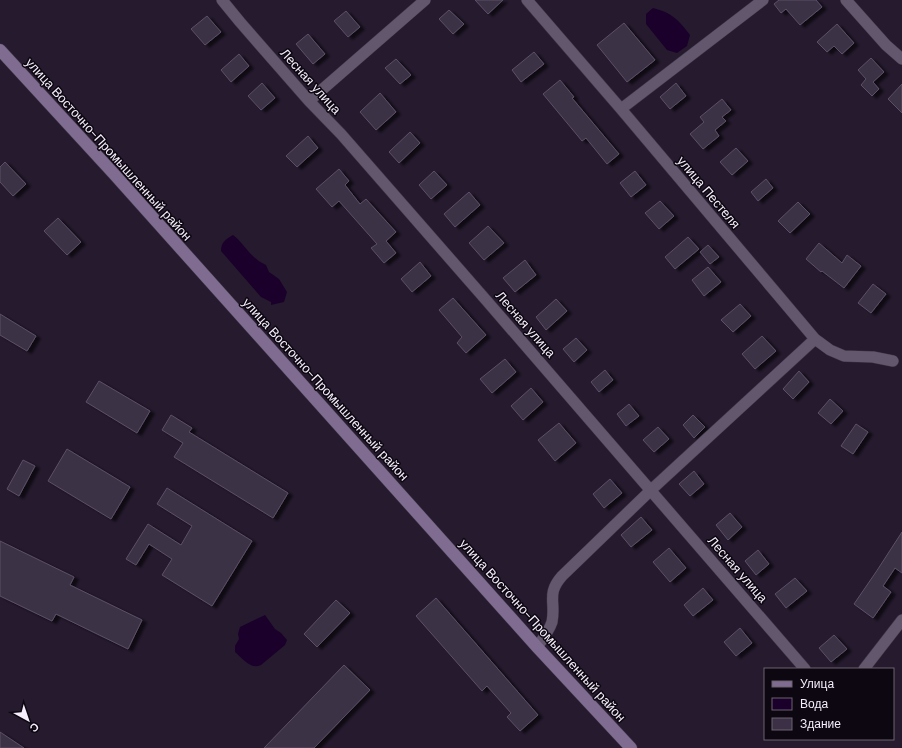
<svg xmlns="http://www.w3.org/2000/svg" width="902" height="748" font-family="'DM Sans',sans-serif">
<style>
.water{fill:#1a002b}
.building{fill:#3b3045;stroke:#5c5067;filter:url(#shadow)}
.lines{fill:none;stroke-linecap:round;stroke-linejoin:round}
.street-casing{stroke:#3c3444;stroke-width:12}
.secondary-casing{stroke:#3c3444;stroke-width:13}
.street{stroke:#63576e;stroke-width:11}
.secondary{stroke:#7f6c90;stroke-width:12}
.labels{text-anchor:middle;stroke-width:3;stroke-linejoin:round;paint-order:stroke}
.street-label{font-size:13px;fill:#f6eefc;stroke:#0c0710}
</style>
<defs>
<filter id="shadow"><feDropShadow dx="4.5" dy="2.5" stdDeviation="1" flood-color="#0009"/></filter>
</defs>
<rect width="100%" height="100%" fill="#251a2e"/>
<path class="water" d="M653,8C672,13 678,19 690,35L687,46L677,53L667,50L646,24V14Z
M233,235C245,244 251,259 266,265L269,272L279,279L287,292L284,302L271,305V302L261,297L221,251C221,242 226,239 233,235Z
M265,615L275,629L281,633L287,640L285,645L261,665C251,670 243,659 235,652V646L239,639L238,634L240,627Z"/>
<path class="building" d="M475,0H503L488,14Z
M779,0H816L822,7L800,25L786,9L781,13L774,4Z
M449,10L464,24L453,34L439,19Z
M346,11L360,27L348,37L334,21Z
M207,16L221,32L205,45L191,29Z
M624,23L655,60L627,82L597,45Z
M837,24L854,43L842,54L834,46L827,52L817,42Z
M308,34L325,54L313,64L296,44Z
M534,52L544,64L521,82L512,70Z
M239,54L249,66L231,82L221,70Z
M871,58L884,72L873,82L879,89L872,96L861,85L866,79L858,70Z
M396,59L411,75L400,84L385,68Z
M560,80L574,97L572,98L619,154L607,164L586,138L582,141L543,94Z
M262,83L275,98L261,110L248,96Z
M676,83L686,96L670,109L660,97Z
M902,84V113L888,99Z
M380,93L396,112L376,130L360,112Z
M722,99L731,110L722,117L726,121L715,130L719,136L703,149L690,134L704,122L700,117Z
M410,132L420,143L399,163L389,152Z
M308,136L318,148L297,167L286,156Z
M736,148L748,161L732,175L720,162Z
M5,162L26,184L13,196L0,182V167Z
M339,169L349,181L345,185L360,204L366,199L396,232L386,241L396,253L384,263L371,248L377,244L339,201L332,207L316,189Z
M434,171L447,185L431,199L419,185Z
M635,171L646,185L631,197L620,183Z
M766,179L773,188L758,201L751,192Z
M469,192L480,205L455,227L444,214Z
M660,201L674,216L659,229L645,213Z
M798,202L810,214L790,233L778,221Z
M58,218L81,242L67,255L44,231Z
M488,226L504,243L484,260L469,243Z
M688,237L699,249L675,269L665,257Z
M819,243L842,263L847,255L861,266L844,288L822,271L821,272L806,259Z
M708,245L719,257L710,264L700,252Z
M525,260L536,275L515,292L503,278Z
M420,262L431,276L412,292L401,279Z
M708,267L721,282L704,296L692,280Z
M873,284L886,294L871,313L858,303Z
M453,298L486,335L466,353L457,343L462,337L439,310Z
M556,299L567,311L546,330L536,317Z
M740,304L751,316L733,332L721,320Z
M0,314L36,336L27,351L0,335Z
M762,336L776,351L755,369L742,354Z
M576,338L587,350L574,362L563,349Z
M505,359L516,372L492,393L480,379Z
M605,370L613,380L599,392L591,382Z
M799,371L809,382L793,399L783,389Z
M99,381L150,411L137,433L86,402Z
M531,388L543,402L523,420L511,406Z
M830,399L843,411L831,424L818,413Z
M629,404L639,416L626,426L617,414Z
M171,415L192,428L189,432L288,493L273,518L174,457L183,443L162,430Z
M693,415L705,427L694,438L683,425Z
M559,423L576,443L555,461L538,440Z
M856,424L868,432L853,454L841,446Z
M658,427L669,439L654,452L643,440Z
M67,449L130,487L111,519L48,481Z
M23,460L35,466L19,496L7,489Z
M694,471L704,484L690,496L679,484Z
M610,479L622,493L604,508L593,494Z
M167,488L252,541L212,606L162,575L172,559L149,544L136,565L126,559L148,524L181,545L192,526L157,504Z
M730,513L742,527L728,540L716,525Z
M641,517L652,530L631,547L621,535Z
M902,532V573L895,568L883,586L891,592L873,618L854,604L876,572Z
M0,541L74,577L70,585L142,620L128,649L56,614L52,621L0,596Z
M669,548L686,568L670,582L653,562Z
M758,550L769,564L756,575L745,561Z
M795,578L807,591L786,608L775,594Z
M703,588L713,600L693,616L684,605Z
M436,598L538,715L520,731L507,717L511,713L487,686L482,691L416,616Z
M336,600L350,613L317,647L304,634Z
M740,628L752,643L736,656L724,642Z
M834,635L847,649L831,662L819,648Z
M344,665L370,690L314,748H264Z
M0,732L24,748H0Z"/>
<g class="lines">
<g class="street-casing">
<path id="street" d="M222,0L240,22L309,101L341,134L486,300L805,669
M527,0L621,109L815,339L830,350L844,356L873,357L893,361
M846,0L886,45L902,59
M309,101L425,0
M621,109L763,0
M537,647C543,639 549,631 552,622C556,602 546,594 562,576L651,490L815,339
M864,669L902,620"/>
</g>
<g class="secondary-casing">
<path id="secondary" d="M0,50L114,174L537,647L631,748"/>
</g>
<use href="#street" class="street"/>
<use href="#secondary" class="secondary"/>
</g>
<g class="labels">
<g class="street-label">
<text transform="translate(311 81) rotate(48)" y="5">Лесная улица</text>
<text transform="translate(109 149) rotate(48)" y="5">улица Восточно-Промышленный район</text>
<text transform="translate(709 192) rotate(50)" y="5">улица Пестеля</text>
<text transform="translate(526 324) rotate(49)" y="5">Лесная улица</text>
<text transform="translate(326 389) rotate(48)" y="5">улица Восточно-Промышленный район</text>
<text transform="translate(738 569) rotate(49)" y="5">Лесная улица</text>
<text transform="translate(543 630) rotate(48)" y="5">улица Восточно-Промышленный район</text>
</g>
</g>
<rect x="764" y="668" width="130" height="72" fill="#0c0710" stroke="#6a636e"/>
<rect x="772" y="681" width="20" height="6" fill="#7f6c90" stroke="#6a636e"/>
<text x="800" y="688" font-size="12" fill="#f6eefc">Улица</text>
<rect x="772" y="698" width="20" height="12" fill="#1a002b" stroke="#6a636e"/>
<text x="800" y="708" font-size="12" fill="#f6eefc">Вода</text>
<rect x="772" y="718" width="20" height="12" fill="#3b3045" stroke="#6a636e"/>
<text x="800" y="728" font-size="12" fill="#f6eefc">Здание</text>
<g transform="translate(28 720) rotate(140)" stroke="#0c0710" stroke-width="3" paint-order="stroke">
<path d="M0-3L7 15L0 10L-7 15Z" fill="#f6eefc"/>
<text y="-6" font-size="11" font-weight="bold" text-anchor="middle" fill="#f6eefc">С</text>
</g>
</svg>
